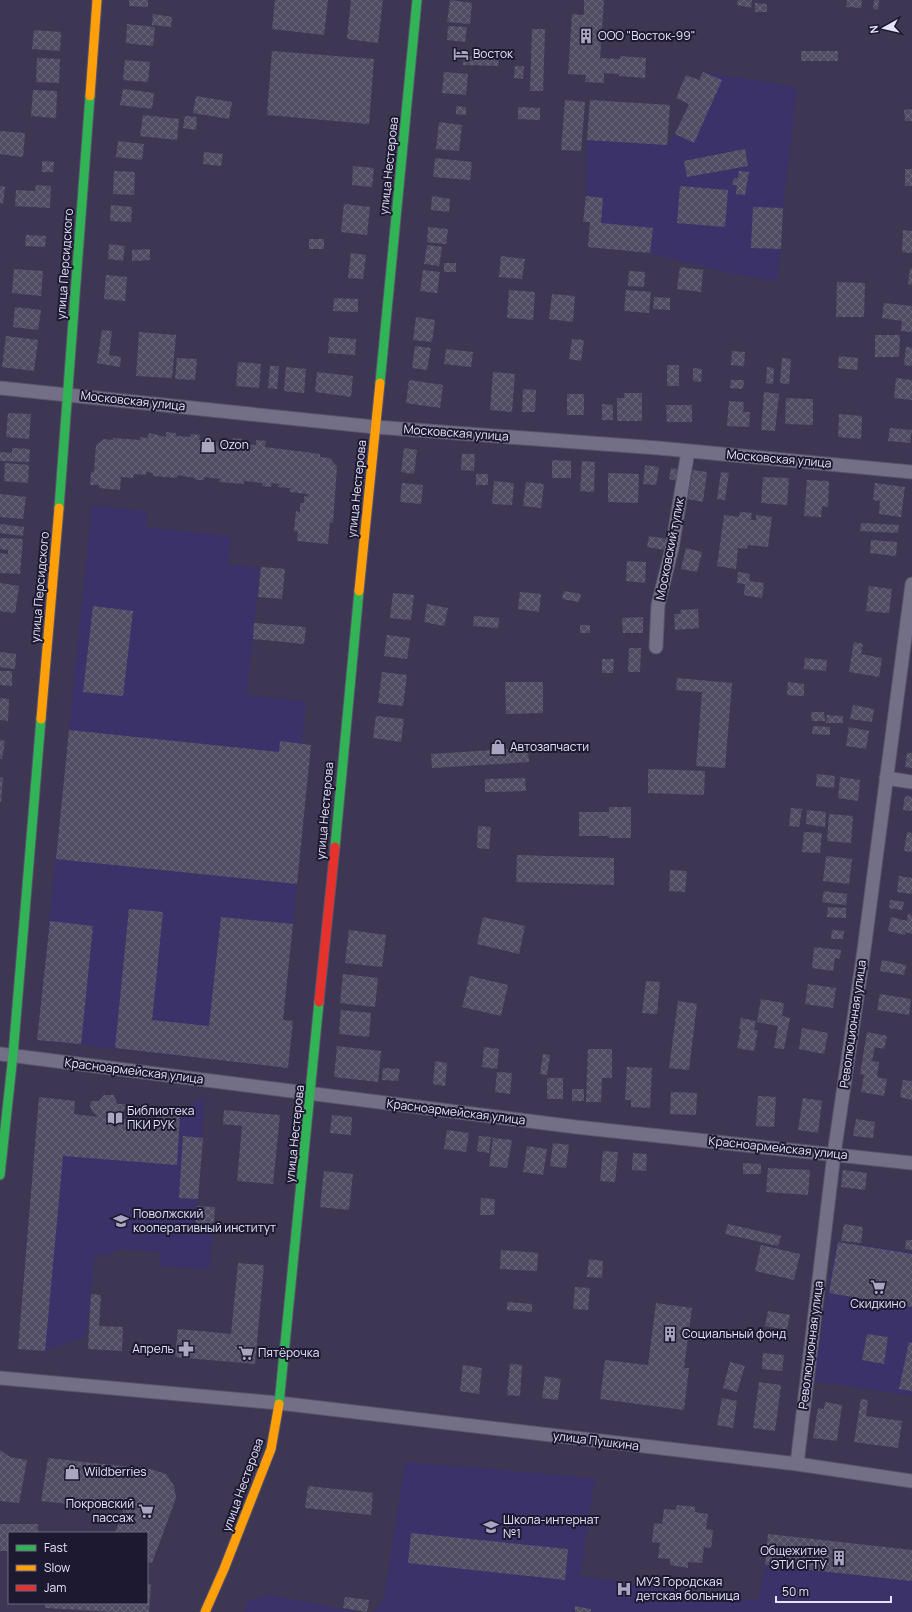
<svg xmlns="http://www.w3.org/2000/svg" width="912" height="1612" font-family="Manrope,sans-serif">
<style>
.built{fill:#3c326a}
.building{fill:url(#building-cross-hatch)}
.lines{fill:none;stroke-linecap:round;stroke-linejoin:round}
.street-casing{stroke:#58536b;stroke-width:15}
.fast-casing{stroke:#58536b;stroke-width:11}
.slow-casing{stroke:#58536b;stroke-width:11}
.jam-casing{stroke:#58536b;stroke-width:11}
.street{stroke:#736f87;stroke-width:13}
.fast{stroke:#30b455;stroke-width:9}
.slow{stroke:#ff9f0a;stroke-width:9}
.jam{stroke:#e5322d;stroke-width:9}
.labels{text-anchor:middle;stroke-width:4;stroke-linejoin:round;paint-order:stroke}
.poi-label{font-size:12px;fill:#e4e2fd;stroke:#1c1930;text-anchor:start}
.street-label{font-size:12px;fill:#e4e2fd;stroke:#1c1930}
</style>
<defs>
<pattern id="building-cross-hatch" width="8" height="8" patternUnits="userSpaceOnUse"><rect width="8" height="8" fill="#504c63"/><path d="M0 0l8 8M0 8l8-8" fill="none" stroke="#69667a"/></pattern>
</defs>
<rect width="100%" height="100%" fill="#3d3754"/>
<path class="built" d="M703,72L797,87L783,208L781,249L777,281L738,275L650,253L588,247L590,223L583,222L586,196L587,140L667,145L675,134Z
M92,505L147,511L146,527L231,536L228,564L260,568L247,695L306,701L302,743L311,745L283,1020L293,1021L288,1068L37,1040Z
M104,1095H114L117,1104H125L124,1111L116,1119L156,1122L157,1110L180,1113L205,1095L197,1205L215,1207L210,1269L159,1266L161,1252L119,1249L107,1255L95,1254L86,1336L45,1351L18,1349L39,1097L75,1101L74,1114L97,1117L92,1111L90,1106L91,1101H99Z
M836,1241L912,1252V1396L813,1381Z
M405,1462L595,1478L580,1576L758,1601L765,1565L768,1534L912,1550V1612H591V1609L576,1606L575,1612H373L384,1599Z
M267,1594L358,1612H244L247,1602Z"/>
<path class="building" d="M129,0H148V7L129,6Z
M275,0H328L324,35L272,29Z
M351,0H383L378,43L347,39Z
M450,0L472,3L470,24L447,22Z
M584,0H604L600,58L620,59V56L646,58L645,78L619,76V74L604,73V83L585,82L586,75L568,74L572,14L584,15Z
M738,0H752L751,8L737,5Z
M847,0H862L861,8L846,7Z
M874,0H879L878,10L873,9Z
M755,3L767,4V12H755Z
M153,14L172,17L171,27L152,25Z
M127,24L155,27L153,46L126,43Z
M448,26L467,27L465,42L447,40Z
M532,29H545L543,91H530Z
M34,30L61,32L60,51L32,49Z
M272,51L374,59L369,124L267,115Z
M801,51H838V61H801Z
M464,56L499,57L498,66L463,65Z
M37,58L60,59L59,83L36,82Z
M125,60L150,62L148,82L123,80Z
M515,66H524L523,79L514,78Z
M444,72L468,74L466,95L442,93Z
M703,72L722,80L694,143L675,134L689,104L676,98L686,75L699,80Z
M123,89L154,93L152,109L120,105Z
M33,90L57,91L56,118L31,116Z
M196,96L232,102L229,119L193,113Z
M565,100L585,102L581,151L561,150Z
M590,100L670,105L667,145L587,140Z
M456,106L466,107V115L456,114Z
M518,107L540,108V120L518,119Z
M912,109V121H905L904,110Z
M143,115L179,119L177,140L140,136Z
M185,116L197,117L196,130L183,128Z
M439,122L462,125L459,151L436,149Z
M0,131L25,133L23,157L0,154Z
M118,141L144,144L142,160L116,157Z
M745,149L748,166L687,177L684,161Z
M204,152L223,154L221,166L203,164Z
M435,158L472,162L470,180L433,177Z
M42,161L54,162L53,172H42Z
M353,166L374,168L372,187L352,185Z
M905,169H912V186H905Z
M114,171L135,172L134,195L113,194Z
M739,171L749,172L745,195L736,194L737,185H732L734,178H738Z
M36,185L51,186L50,208L15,206L16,190L35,191Z
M0,186L5,187L3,204L0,203Z
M680,186L728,190L725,227L677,223Z
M432,196L450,199L449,212L431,210Z
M586,196L603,198L601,223L653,228L650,253L588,247L590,222H583Z
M344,204L370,207L367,235L341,232Z
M111,205L132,207L131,222L110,221Z
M753,207L783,208L781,249L751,248Z
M428,227L448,229L446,244L427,242Z
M903,230L912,231V253L902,252Z
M26,235L46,236L45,247L25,246Z
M309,239H324V249H309Z
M109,244L125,246L123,261L108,259Z
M427,245L442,247L439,266L424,264Z
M150,249V260L132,261V250Z
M351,253L366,255L363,279L348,278Z
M501,256L525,259L522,279L499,277Z
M444,263H456V272H444Z
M680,267L703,270L701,292L677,289Z
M910,268L912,269V285L908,284Z
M14,269L43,271L41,296L12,293Z
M423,270L440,272L437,293L420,291Z
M629,271L645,272L644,287L628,286Z
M106,275L127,277L125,301L104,299Z
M837,282L865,283L864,317H836Z
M509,290L535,292L533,320L507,318Z
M626,290L651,292L649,313L624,311Z
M552,294L575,296L573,322L549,319Z
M654,297L670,298V310L653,309Z
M334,298L358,299V312L333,311Z
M884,303L912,306V332L901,331L902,321L882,318Z
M15,307L41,310L38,330L13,327Z
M416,317L435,320L432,342L413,340Z
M102,330L112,331L109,355L121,357L120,367L97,363Z
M139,332L176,335L172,378L136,376Z
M875,335H900L899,357H875Z
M6,336L38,340L34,371L2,367Z
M329,337L356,339L355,355L328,353Z
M572,339L584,340L581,361L569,359Z
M415,346L431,348L427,370L412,368Z
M906,347L912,348V366L904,365Z
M446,349L473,352L471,367L444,364Z
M732,351L745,352L744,366L731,365Z
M839,356L858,358L857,370L838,368Z
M177,358L197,359L195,380L175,379Z
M782,358L791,359L789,384L780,383Z
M238,362L261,364L259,388L236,386Z
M667,365H679V386H667Z
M270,366H279L277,389L268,388Z
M286,367L306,369L304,393L284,391Z
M767,367L774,368L773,384L766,383Z
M693,368L702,369L701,382L693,381Z
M317,372L353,376L351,397L315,392Z
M493,372L515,374L512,412L490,410Z
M896,378L912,380V400L894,398Z
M409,380L443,385L440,408L406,403Z
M731,380H744L743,389L730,388Z
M523,389L536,390L535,412H522Z
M764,392L779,394L775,431L761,430Z
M624,393H642V421H617V398H624Z
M567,394H584V415H567Z
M786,398L813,399V425L785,424Z
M729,401L744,402L743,412H750L749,427L727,426Z
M602,404L613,405V420H602Z
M666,405H692V422H667Z
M8,413L31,414L29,439L6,437Z
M839,414L862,416L861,439L838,437Z
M890,428L912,430L910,443L888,441Z
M166,432L176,433V436L190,437L191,434L200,435L199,440L233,443V438L242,439L241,444L256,445V440L266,441L265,447L320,454V457L330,458L337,467L333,523L330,522L328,544L297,541L298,532L294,531L296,511L300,512V503H304V496L308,497V494L290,492V488L278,487L279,484L272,483L271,487L262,486V483L244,481V484L219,482L220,479L204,477V480H195V478L178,475L177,478L153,476V473L146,472V475L134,474L133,478L121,477L120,490L99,488V485H90L91,472H94L96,445L104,439L113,440V438L140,440V437L148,438L149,433L166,437Z
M12,448L30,449L29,462L0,461V452L12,453Z
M404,448L417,450L414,474L401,472Z
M462,454H475L474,471L461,470Z
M552,460L571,461V478H552Z
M582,461L595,462L594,492L580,491Z
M5,463L29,465L28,483L4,481Z
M645,465L659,467L656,485L643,484Z
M671,468L680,470L678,481L669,479Z
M693,470L707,472L703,502L688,499Z
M721,472L729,473L725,500L717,499Z
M608,473L639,474L638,503L608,502Z
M476,474H488V485H476Z
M763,477L789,478L787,505L761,503Z
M807,480L829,481L828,507L822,506L821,517L804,516Z
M494,481L514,483L512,505L492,504Z
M526,482L544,484L541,508L523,506Z
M402,483L423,485L421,504L400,502Z
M875,483L905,487L901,517L879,514L880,501L873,500Z
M0,494L26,497L23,519L0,517Z
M740,512L752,513L751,520H756V515L772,517L768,547L748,545L747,549L738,548L736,569L717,566L724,515L739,517Z
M861,523L899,525L898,533L860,531Z
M0,524L24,527L23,536L0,533Z
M649,536L667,539L665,550L647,547Z
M0,538L23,539L20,574L0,573V553L8,554V550L0,549Z
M871,540L897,542L896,556L870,553Z
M686,548L702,552L697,572L681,569Z
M627,561L646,562L645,583L626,581Z
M261,567L285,569L282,599L258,597Z
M738,572L750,574L749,581L764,583L762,598L744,595L745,584L737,583Z
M0,583L19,586L15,613L0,611Z
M869,586L892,589L889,613L866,611Z
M564,591L581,594L579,602L562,599Z
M520,592L541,594L539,612L518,609Z
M393,593L414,595L411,620L390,618Z
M427,604L448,608L444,626L424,622Z
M93,606L133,611L123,696L83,692Z
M698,609L699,628L675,630L674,614H681L680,610Z
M474,616L499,618L498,628L473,626Z
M643,617V633H623L622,618Z
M254,623L306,627L304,644L253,639Z
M580,625H590V633H580Z
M387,635L410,638L407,659L384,656Z
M854,642L863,644L861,654L882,658L879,677L849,672Z
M629,648H641L640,672H628Z
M0,652L16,654L15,669L0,667Z
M805,658L827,660L826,671L804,669Z
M602,659H614L613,673H602Z
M0,671H12V686L0,685Z
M382,672L407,675L403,706L378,703Z
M677,678L732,683L725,768L696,766L702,692L676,690Z
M505,682H543V713L506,714Z
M788,682L804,684V696L787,695Z
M0,698L9,699L8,721L0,720Z
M853,705L874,709L872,722L850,719Z
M811,712H824L825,721H812Z
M827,715L843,716V723H826Z
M376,716L404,719L401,742L373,738Z
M813,726L830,727V735L812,734Z
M849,727L869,731L866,749L846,746Z
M69,730L279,752L280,741L311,745L297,884L56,859Z
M0,740L5,741L2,759H0Z
M528,748L529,762L432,768L431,754Z
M907,753H912V768L905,767Z
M648,769L705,771L704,795L648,793Z
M817,774L835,776L834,788L816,786Z
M0,777L3,778L1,802H0Z
M840,777L860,780L858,801L838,798Z
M525,778L526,791L485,792V779Z
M905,796L912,797V811L903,810Z
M609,807H631V838H609V836H579V812H609Z
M791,808L802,809L799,827L789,826Z
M807,810L826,812L825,827L806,824Z
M829,814L853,816L851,843L827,841Z
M478,826L491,827L489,849L477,848Z
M804,832L822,833L820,853L802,852Z
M907,832L912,833V852L904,851Z
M517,855L614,858V885L516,882Z
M826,856L852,859L849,884L823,881Z
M670,870L687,871L685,892L669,891Z
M899,876L912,878V894L897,892Z
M824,891L847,894L846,905L822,902Z
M890,900L904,902L902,910L889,908Z
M828,907L846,908V918L827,917Z
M129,909L163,912L152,1020L209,1026L221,917L293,924L283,1020L293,1021L288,1068L115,1048Z
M908,914L912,915V934L906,932L905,935L888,931L891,917L907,921Z
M483,917L525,926L519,954L477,944Z
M50,921L93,926L81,1044L37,1040Z
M349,930L386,935L382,967L345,963Z
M832,930L844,931L843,939H831Z
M814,947L841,950L840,959L835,958L833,971L812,968Z
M882,960L906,965L904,975L880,971Z
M343,974L378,978L375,1007L340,1003Z
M470,976L508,985L501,1016L462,1007Z
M646,981L660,982L657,1014L642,1013Z
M808,984L836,988L833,1008L805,1004Z
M880,994L911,999L909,1015L877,1010Z
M761,999L784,1003L782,1016L790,1018L784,1049L774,1048L778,1026L757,1022Z
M678,1001L697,1004L689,1070L669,1068Z
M341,1010L371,1013L369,1037L339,1034Z
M741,1018L756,1021L754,1030H758L754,1051L737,1048L741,1029L739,1028Z
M802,1028L828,1033L824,1054L799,1049Z
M867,1032L887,1036L884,1049L875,1047L872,1061L879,1062L877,1077L887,1079L884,1096L861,1092L864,1075L860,1074Z
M337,1046L381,1051L378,1082L334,1077Z
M484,1047L499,1049L497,1069L482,1067Z
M588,1049H612V1078H602L601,1102H586Z
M543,1054L550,1055L547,1075L540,1074Z
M435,1061L447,1063L445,1086L433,1084Z
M627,1067L652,1068L650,1108L631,1107V1100H625Z
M383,1068L400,1069L398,1081L382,1080Z
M497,1072L512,1073L510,1094L495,1092Z
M547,1078H563V1099H547Z
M903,1080L912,1081V1100L900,1097Z
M572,1089H584V1101H572Z
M671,1092L697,1093L696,1115L670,1114Z
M104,1095H114L117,1104H125L124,1111L115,1118L156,1122L157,1110L180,1113L177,1165L63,1156L45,1351L18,1349L39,1097L75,1101L74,1114L98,1117L92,1111L90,1106L91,1101H99Z
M758,1096L776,1097L774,1127L756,1126Z
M803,1098L822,1101L818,1133L798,1130Z
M224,1110L280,1115L273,1184L237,1181L242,1126L223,1124Z
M332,1115L352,1117L351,1135L330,1133Z
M856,1119L875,1122L873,1138L853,1136Z
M447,1130L469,1133L466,1152L444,1149Z
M183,1136L203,1138L198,1199L179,1198Z
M479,1136L491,1137L489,1153L477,1151Z
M493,1138L512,1140L507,1168L489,1166Z
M553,1143L569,1145L566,1168L550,1166Z
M527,1146L547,1149L543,1175L523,1172Z
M603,1151L618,1152L615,1182L600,1181Z
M633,1153L647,1154L646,1171L632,1170Z
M743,1163L761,1164V1174H743Z
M768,1168L810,1170L808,1195L766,1192Z
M843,1170L867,1173L865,1190L841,1187Z
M324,1171L353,1174L349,1210L320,1207Z
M481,1198L495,1199L494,1215H480Z
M197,1206L215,1207L213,1234L195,1232Z
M728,1224L781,1236L778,1246L725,1234Z
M844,1224L863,1227L861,1243L841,1241Z
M906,1240H912V1250L905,1249Z
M838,1242L912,1254V1307L829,1293Z
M761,1245L800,1254L794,1280L755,1271Z
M501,1250L538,1253L537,1271L500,1269Z
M589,1259L603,1261L602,1278L587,1277Z
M238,1263L264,1265L255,1364L175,1357L178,1329L231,1334Z
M575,1287L590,1288L588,1310L573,1309Z
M91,1294L101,1295L99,1326L123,1327L122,1351L88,1349Z
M507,1302L532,1304V1312L507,1310Z
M656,1303L692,1308L684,1368H689L684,1410L600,1399L605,1360L648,1365Z
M768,1311L790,1315L787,1330L765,1326Z
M867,1334L888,1337L884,1364L862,1360Z
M909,1342L912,1343V1391L899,1389Z
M763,1353L784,1355L782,1371L762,1369Z
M730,1362L745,1366L737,1392L723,1388Z
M510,1364L522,1365L520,1396L507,1395Z
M463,1365L482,1368L479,1394L460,1391Z
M545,1376L561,1379L558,1400L542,1398Z
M759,1382L781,1385L775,1431L753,1428Z
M722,1398L737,1401L733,1428L717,1425Z
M861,1399L868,1400L866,1416L902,1421L898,1448L854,1442Z
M825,1402L842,1405L837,1441L813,1438L818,1408L824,1409Z
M0,1450L10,1457L27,1460L19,1503L0,1501Z
M48,1458L150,1469L166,1474L174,1486L176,1498L152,1563L147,1562V1533H115L123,1510L41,1501Z
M308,1486L373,1493L371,1515L305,1508Z
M677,1505L695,1507V1512L708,1514L706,1529L713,1530L711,1548L704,1547L702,1563L688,1562V1568L670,1565V1559L658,1558L660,1543L652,1542L654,1523L662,1524L664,1509L676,1510Z
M0,1524H38V1533H9V1551H0Z
M411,1533L568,1549L565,1580L408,1563Z
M768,1534L912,1550V1581L765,1565Z
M147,1584H151L149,1612H115L45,1608V1603H147Z
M345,1597L369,1600L367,1612L343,1608Z
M575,1606L591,1609V1612H575Z"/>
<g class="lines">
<g class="street-casing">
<path id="street" d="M0,388L375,427L658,448L912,472
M656,647L658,605L672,548L688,451
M886,778L912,782
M0,1054L576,1127L912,1163
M0,1378L279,1403L797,1464L912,1481
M797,1464L834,1154L864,950L912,584"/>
</g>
<g class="fast-casing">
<path id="fast" d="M380,383L417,0
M59,508L90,96
M335,847L359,591
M0,1175L13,1055L41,719
M279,1404L319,1002"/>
</g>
<g class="slow-casing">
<path id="slow" d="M90,96L97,0
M359,591L380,383
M41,719L59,508
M205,1612L224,1569L271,1449L279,1404"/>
</g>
<g class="jam-casing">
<path id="jam" d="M319,1002L335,847"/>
</g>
<use href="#street" class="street"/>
<use href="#fast" class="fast"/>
<use href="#slow" class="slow"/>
<use href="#jam" class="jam"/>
</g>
<defs>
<g id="building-bare" transform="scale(1.2)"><path d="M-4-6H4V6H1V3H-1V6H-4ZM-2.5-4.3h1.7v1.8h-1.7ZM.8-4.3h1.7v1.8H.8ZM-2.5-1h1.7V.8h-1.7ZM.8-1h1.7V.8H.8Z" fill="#aaa6c2" stroke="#1c1930" stroke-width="2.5" paint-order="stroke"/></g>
<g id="hotel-bare" transform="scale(1.2)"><path d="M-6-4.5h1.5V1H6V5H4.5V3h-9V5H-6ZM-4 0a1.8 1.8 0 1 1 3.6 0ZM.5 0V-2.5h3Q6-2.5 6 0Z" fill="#aaa6c2" stroke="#1c1930" stroke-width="2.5" paint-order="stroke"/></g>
<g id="shop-bare" transform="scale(1.2)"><path d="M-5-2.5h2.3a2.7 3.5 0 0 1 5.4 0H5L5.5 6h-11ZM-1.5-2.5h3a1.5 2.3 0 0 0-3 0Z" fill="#aaa6c2" stroke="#1c1930" stroke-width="2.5" paint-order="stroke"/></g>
<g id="library-bare" transform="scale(1.2)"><path d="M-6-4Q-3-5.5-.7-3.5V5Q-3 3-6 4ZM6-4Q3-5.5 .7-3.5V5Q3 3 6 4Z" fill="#aaa6c2" stroke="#1c1930" stroke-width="2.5" paint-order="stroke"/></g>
<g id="university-bare" transform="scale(1.2)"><path d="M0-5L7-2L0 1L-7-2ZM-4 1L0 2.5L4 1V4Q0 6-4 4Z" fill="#aaa6c2" stroke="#1c1930" stroke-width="2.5" paint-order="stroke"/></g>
<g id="supermarket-bare" transform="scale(1.2)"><path d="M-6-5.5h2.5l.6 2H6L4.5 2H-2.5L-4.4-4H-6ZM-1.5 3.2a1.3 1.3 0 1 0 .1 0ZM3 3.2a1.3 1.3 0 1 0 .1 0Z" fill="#aaa6c2" stroke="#1c1930" stroke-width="2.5" paint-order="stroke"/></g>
<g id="pharmacy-bare" transform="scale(1.2)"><path d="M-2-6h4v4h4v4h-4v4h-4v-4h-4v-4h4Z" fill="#aaa6c2" stroke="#1c1930" stroke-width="2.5" paint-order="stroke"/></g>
<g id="school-bare" transform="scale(1.2)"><path d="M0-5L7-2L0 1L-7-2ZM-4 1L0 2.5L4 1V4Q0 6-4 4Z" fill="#aaa6c2" stroke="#1c1930" stroke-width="2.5" paint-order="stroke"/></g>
<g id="hospital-bare" transform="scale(1.2)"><path d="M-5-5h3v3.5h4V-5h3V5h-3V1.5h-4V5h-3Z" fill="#aaa6c2" stroke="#1c1930" stroke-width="2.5" paint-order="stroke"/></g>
</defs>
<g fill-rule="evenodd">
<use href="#building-bare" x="586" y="36"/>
<use href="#hotel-bare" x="461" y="54"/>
<use href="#shop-bare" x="208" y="445"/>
<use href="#shop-bare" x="498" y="747"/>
<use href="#library-bare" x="115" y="1118"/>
<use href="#university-bare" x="121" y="1221"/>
<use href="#supermarket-bare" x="878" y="1287"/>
<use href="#building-bare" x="670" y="1334"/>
<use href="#pharmacy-bare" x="186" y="1349"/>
<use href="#supermarket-bare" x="246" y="1353"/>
<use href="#shop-bare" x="72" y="1472"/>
<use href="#supermarket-bare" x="146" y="1511"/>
<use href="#school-bare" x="491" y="1527"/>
<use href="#building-bare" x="839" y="1558"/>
<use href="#hospital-bare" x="624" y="1589"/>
</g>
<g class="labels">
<g class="poi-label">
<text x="598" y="40">ООО "Восток-99"</text>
<text x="473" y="58">Восток</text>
<text x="220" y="449">Ozon</text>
<text x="510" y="751">Автозапчасти</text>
<text x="127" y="1115">Библиотека<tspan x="127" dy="14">ПКИ РУК</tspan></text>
<text x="133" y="1218">Поволжский<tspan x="133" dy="14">кооперативный институт</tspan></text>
<text x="878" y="1308" text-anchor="middle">Скидкино</text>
<text x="682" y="1338">Социальный фонд</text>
<text x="174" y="1353" text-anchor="end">Апрель</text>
<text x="258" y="1357">Пятёрочка</text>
<text x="84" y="1476">Wildberries</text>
<text x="134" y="1508" text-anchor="end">Покровский<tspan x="134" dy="14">пассаж</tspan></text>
<text x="503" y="1524">Школа-интернат<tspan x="503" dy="14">№1</tspan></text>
<text x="827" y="1555" text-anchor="end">Общежитие<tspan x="827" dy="14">ЭТИ СГТУ</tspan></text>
<text x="636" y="1586">МУЗ Городская<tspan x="636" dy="14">детская больница</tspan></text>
</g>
<g class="street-label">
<text transform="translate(389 166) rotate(-84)" y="4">улица Нестерова</text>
<text transform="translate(65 264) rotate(-86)" y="4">улица Персидского</text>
<text transform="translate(133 401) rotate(6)" y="4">Московская улица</text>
<text transform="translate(456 433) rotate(4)" y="4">Московская улица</text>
<text transform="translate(779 459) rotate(5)" y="4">Московская улица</text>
<text transform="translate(357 489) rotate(-84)" y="4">улица Нестерова</text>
<text transform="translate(670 549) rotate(-79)" y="4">Московский тупик</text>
<text transform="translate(40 587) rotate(-85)" y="4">улица Персидского</text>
<text transform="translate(325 811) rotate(-85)" y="4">улица Нестерова</text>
<text transform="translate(853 1024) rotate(-82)" y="4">Революционная улица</text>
<text transform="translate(134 1071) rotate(7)" y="4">Красноармейская улица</text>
<text transform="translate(456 1112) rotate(7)" y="4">Красноармейская улица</text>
<text transform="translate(295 1134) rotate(-84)" y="4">улица Нестерова</text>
<text transform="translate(778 1148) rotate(6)" y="4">Красноармейская улица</text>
<text transform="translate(811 1345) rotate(-83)" y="4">Революционная улица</text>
<text transform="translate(596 1441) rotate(7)" y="4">улица Пушкина</text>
<text transform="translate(243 1485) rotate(-70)" y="4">улица Нестерова</text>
</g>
</g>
<rect x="8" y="1532" width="140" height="72" fill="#1c1930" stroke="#6c6982"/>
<rect x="16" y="1545" width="20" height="6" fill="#30b455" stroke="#6c6982"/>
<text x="44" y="1552" font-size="12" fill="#e4e2fd">Fast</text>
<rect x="16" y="1565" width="20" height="6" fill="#ff9f0a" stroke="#6c6982"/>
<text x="44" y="1572" font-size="12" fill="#e4e2fd">Slow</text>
<rect x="16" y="1585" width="20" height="6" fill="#e5322d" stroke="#6c6982"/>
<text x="44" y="1592" font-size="12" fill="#e4e2fd">Jam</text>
<g transform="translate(884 28) rotate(262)" stroke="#1c1930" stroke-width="3" paint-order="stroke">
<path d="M0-3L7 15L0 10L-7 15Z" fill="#e4e2fd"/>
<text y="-6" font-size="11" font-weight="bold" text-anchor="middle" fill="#e4e2fd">N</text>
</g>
<path d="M776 1596v6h115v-6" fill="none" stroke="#e4e2fd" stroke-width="2"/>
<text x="782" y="1596" font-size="12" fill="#e4e2fd" stroke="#1c1930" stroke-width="3" paint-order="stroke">50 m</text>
</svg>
